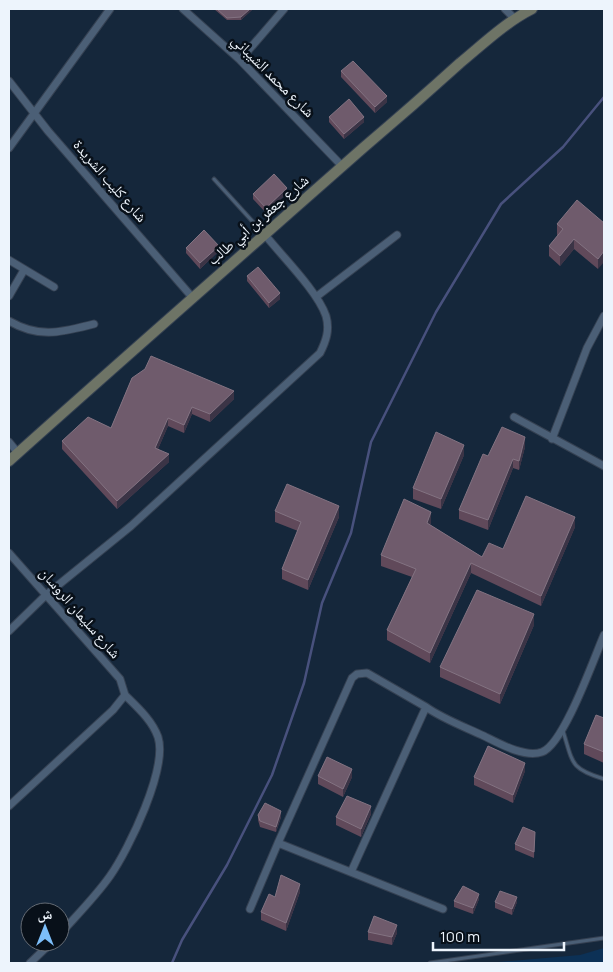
<svg xmlns="http://www.w3.org/2000/svg" width="613" height="972" font-family="Manrope,'Noto Naskh Arabic',sans-serif">
<style>
.green{fill:#0c3156}
.lines{fill:none;stroke-linecap:round;stroke-linejoin:round}
.stream{stroke:#48517d;stroke-width:2.5}
.lane-casing{stroke:#354152;stroke-width:5}
.street-casing{stroke:#354152;stroke-width:9}
.secondary-casing{stroke:#354152;stroke-width:12}
.lane{stroke:#4b5f76;stroke-width:3}
.street{stroke:#4b5f76;stroke-width:7}
.secondary{stroke:#6e7466;stroke-width:10}
.wall{fill:#60495a}
.shaded-wall{fill:#3b3446}
.building{fill:#6f5b6c;stroke:#837382}
.labels{text-anchor:middle;stroke-width:5;stroke-linejoin:round;paint-order:stroke}
.street-label{font-size:15px;fill:#edf4fc;stroke:#081019}
</style>
<rect width="100%" height="100%" fill="#15273b"/>
<path class="green" d="M604,948V963H486L580,955Z"/>
<g class="lines">
<path class="stream" d="M172,963L182,940L227,865L272,775L304,683L322,603L351,533L371,442L436,312L501,204L563,147L604,97"/>
<g class="lane-casing">
<path id="lane" d="M214,179L264,234
M563,731C573,763 570,769 604,779
M430,963L604,938"/>
</g>
<g class="street-casing">
<path id="street" d="M183,9L240,60L342,166
M505,9L515,19
M240,60L284,9
M9,81L48,131L192,297
M9,148L110,9
M9,260L54,287
M9,296L24,270
M316,297L397,235
M9,321C40,339 62,332 94,324
M514,417L604,466
M552,439L587,348L604,316
M9,442L18,453
M9,553L120,679L125,695
M9,631L46,595L131,526L320,353C326,341 330,330 326,316C318,292 282,256 266,236
M9,806L113,710L125,695
M278,843L352,678L357,674L367,673L426,707
M351,872L426,707C443,719 465,727 484,736C500,744 525,758 542,752C564,744 594,658 604,635
M250,909L278,843L443,909
M60,934C77,915 96,896 110,876C129,849 168,768 158,737C152,720 137,707 125,695
M30,963L52,942"/>
</g>
<g class="secondary-casing">
<path id="secondary" d="M9,461C126,356 245,252 363,148C396,120 428,92 460,63C483,44 506,22 532,9"/>
</g>
<use href="#lane" class="lane"/>
<use href="#street" class="street"/>
<use href="#secondary" class="secondary"/>
</g>
<path class="wall" d="M214,9H253L241,20H227Z
M341,71L387,102L375,113L341,77Z
M329,117L364,122L344,139L329,122Z
M287,193L266,213L253,199V194Z
M604,223L598,269L574,249L560,266L549,256V246L558,235H557V224Z
M186,248L219,251L200,269L186,253Z
M247,276L280,299L269,308L247,281Z
M132,378L234,399L210,422L192,414L184,433L168,426L158,449L169,462L117,509L62,449V441L111,428Z
M525,447L519,470L513,468L488,530L459,519V510Z
M464,455L441,509L413,499V488Z
M275,511L339,517L308,590L282,579V569L298,531L275,522Z
M431,522L430,525L482,557L503,549L575,527L541,606L471,573L430,663L387,640V630L412,577L381,566V555Z
M534,625L500,704L440,677V667Z
M604,718V763L584,754V744Z
M525,771L513,803L474,785V777Z
M318,776L352,777L343,797L318,784Z
M371,814L361,837L336,825V817Z
M258,815L281,817L276,832L260,827L258,820Z
M535,832L534,858L515,850V844Z
M300,892L286,931L261,920V912L275,897Z
M479,899L473,914L454,907V901Z
M495,902H517L512,915L495,908Z
M368,932L397,933L392,945L368,940Z"/>
<path class="shaded-wall" d="M250,9H253L241,20V17Z
M387,96V102L375,113V107Z
M364,117V122L344,139V134Z
M287,188V193L266,213V208Z
M574,239V249L560,266V256Z
M219,246V251L200,269V263Z
M604,251V262L598,269V259Z
M280,293V299L269,308V303Z
M234,391V399L210,422V414Z
M192,407V414L184,433V425Z
M168,418V426L155,456V448Z
M525,437V447L519,470V461Z
M464,445V455L441,509V499Z
M169,454V462L117,509V501Z
M513,459V468L488,530V520Z
M339,506V517L308,590V580Z
M431,512V522L427,534V523Z
M575,517V527L541,606V596Z
M471,563V573L430,663V653Z
M534,614V625L500,704V694Z
M525,763V771L513,803V795Z
M352,769V777L343,797V789Z
M371,806V814L361,837V829Z
M281,811V817L276,832V827Z
M300,884V892L286,931V923Z
M479,894V899L473,914V908Z
M517,897V902L512,915V909Z
M397,925V933L392,945V937Z"/>
<path class="building" d="M217,9H250L241,17L227,18Z
M353,61L387,96L375,107L341,71Z
M349,99L364,117L344,134L329,117Z
M274,174L287,188L266,208L253,194Z
M577,200L604,223V251L598,259L574,239L560,256L549,246L563,229L557,224Z
M204,230L219,246L200,263L186,248Z
M258,267L280,293L269,303L247,276Z
M151,356L234,391L210,414L192,407L184,425L168,418L155,448L169,454L117,501L62,441L88,417L111,428L132,378L145,369Z
M502,427L525,437L519,461L513,459L488,520L459,510L483,454L488,456Z
M436,432L464,445L441,499L413,488Z
M287,484L339,506L308,580L282,569L301,522L275,511Z
M526,496L575,517L541,596L471,563L430,653L387,630L416,569L381,555L404,499L431,512L427,523L482,557L489,543L503,549Z
M477,590L534,614L500,694L440,667Z
M596,715L604,718V752L584,744Z
M488,746L525,763L513,795L474,777Z
M327,757L352,769L343,789L318,776Z
M347,796L371,806L361,829L336,817Z
M265,803L281,811L276,827L260,821L258,815Z
M523,827L535,832L534,852L515,844Z
M281,875L300,884L286,923L261,912L269,894L275,897Z
M463,886L479,894L473,908L454,901Z
M500,891L517,897L512,909L495,902Z
M374,916L397,925L392,937L368,932Z"/>
<g class="labels">
<g class="street-label">
<text transform="translate(273 76) rotate(45)" y="5">شارع محمد الشيباني</text>
<text transform="translate(110 181) rotate(49)" y="5">شارع كليب الشريدة</text>
<text transform="translate(258 220) rotate(-41)" y="5">شارع جعفر بن أبي طالب</text>
<text transform="translate(80 613) rotate(49)" y="5">شارع سليمان الروسان</text>
</g>
</g>
<rect width="613" height="972" fill="none" stroke="#edf4fc" stroke-width="20"/>
<g transform="translate(45 927)"><circle r="24" fill="#081019" stroke="#646b74"/>
<path d="M0-4L9 19L0 12L-9 19Z" fill="#7cbef9"/>
<text y="-8" font-size="14" font-weight="bold" text-anchor="middle" fill="#edf4fc">ش</text>
</g>
<path d="M433 942v8h131v-8" fill="none" stroke="#edf4fc" stroke-width="2.5"/>
<text x="440" y="942" font-size="15" fill="#edf4fc" stroke="#081019" stroke-width="4" paint-order="stroke">100 m</text>
</svg>
